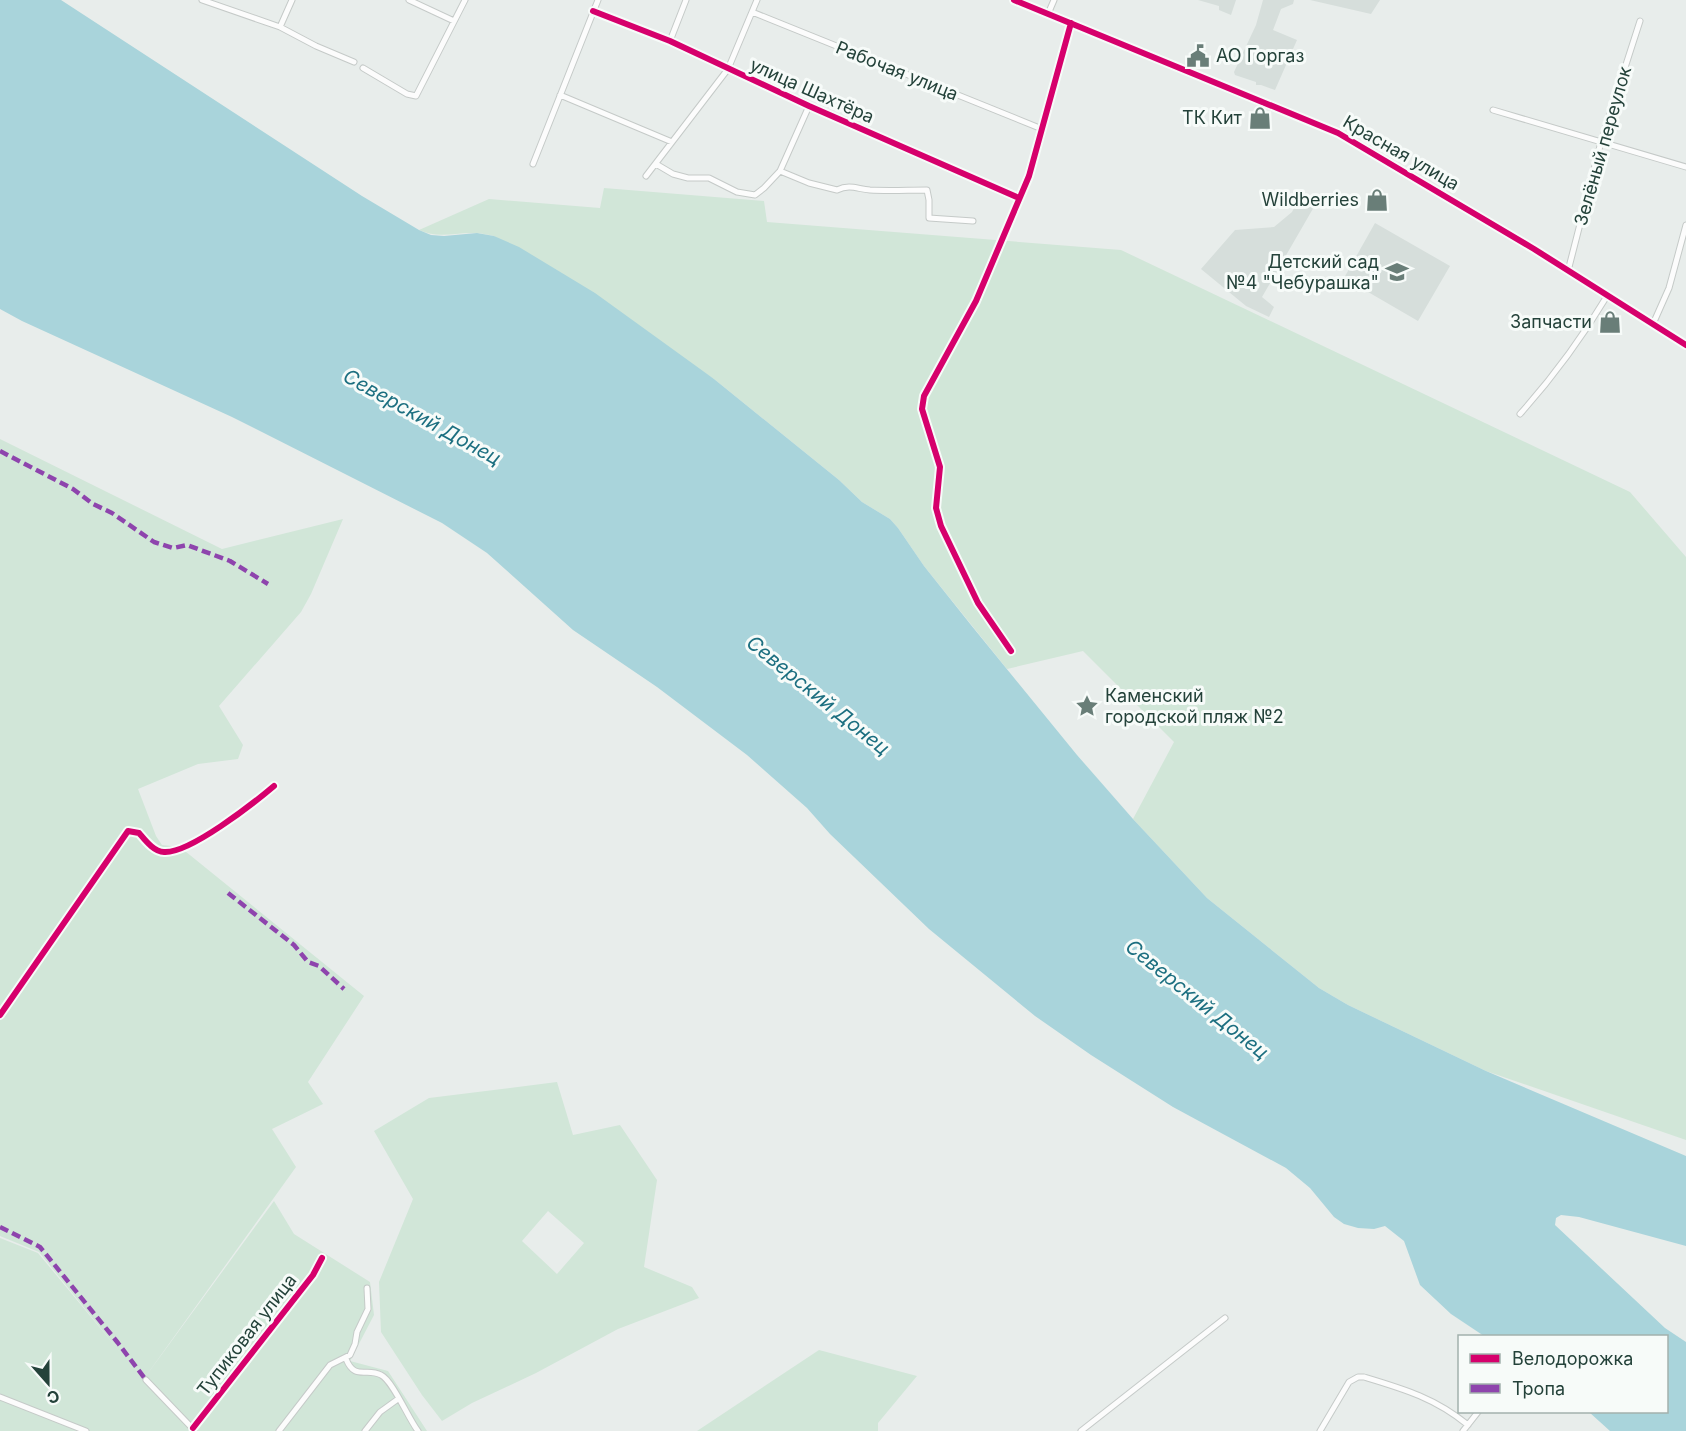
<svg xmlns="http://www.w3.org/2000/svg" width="1686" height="1431" font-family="Inter,sans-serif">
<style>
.built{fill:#d6dedb}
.green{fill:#d1e6d8;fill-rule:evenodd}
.water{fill:#a9d4db}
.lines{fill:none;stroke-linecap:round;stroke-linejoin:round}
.minor-casing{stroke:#c5cac8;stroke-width:7}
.tertiary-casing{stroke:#c5cac8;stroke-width:8}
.minor{stroke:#fcfcfc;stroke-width:5}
.tertiary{stroke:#fcfcfc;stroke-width:7}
.quiet{stroke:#8e44ad;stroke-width:4.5;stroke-dasharray:9 4.5;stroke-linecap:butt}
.cycleway-casing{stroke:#f7fbf9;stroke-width:10}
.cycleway{stroke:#d6006c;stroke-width:6}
.labels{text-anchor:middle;stroke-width:6;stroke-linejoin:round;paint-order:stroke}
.poi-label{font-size:18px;fill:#24423a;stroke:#f7fbf9;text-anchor:end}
.street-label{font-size:18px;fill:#24423a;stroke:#f7fbf9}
.water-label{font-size:20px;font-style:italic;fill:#1c6f80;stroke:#f7fbf9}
</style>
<rect width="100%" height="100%" fill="#e8edeb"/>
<path class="built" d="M1198,0H1236L1231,15L1219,10V6Z
M1263,0H1294L1293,4L1281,9L1273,30L1297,40L1275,90L1261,85H1256V82L1235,75L1234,72L1256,25Z
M1310,0H1380L1371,14Z
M1322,193L1262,297L1274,307L1269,317L1246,306L1201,269L1235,230L1274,227L1292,212L1298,200Z
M1375,223L1450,266L1418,321L1344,278Z"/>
<path class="green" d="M604,188L764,201L767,222L1121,250L1630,492L1686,557V1140L1486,1071L1348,1005L1319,988L1207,898L1133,819L1174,742L1083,651L1007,669L924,566L898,528L890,519L862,502L839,480L714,379L494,236C488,235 482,233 475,233C455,232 439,239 419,230L489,199L600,208Z
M0,439L222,549L343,519L311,594L301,612L219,706L243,745L238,759L198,764L138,789L156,836L162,845L180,847L364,996L308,1082L323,1104L272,1129L296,1167L143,1380L274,1201L294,1234L370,1282L374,1315L350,1361L388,1371L427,1431H0V1238L38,1253L120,1352L39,1252L0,1236Z
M557,1082L573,1135L620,1125L657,1180L644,1267L692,1287L699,1298L618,1329L536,1373L472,1403L442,1421L422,1395L381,1332L379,1282L413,1199L374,1131L429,1098ZM548,1211L584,1243L557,1274L522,1241Z
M819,1350L917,1376L878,1423V1431H697Z"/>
<path class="water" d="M0,0H61L362,196L419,230L431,235L444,236L477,233L494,236L519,247L595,293L714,379L839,480L862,502L890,519L898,528L924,566L971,625L1077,755L1133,819L1207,898L1319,988L1348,1005L1486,1071L1686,1156V1246L1579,1217L1561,1215L1556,1218L1555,1225L1665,1328L1686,1342V1431H1610L1589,1412H1666V1336H1484L1451,1314L1420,1285L1404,1241L1385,1226L1374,1229L1358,1228L1344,1224L1334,1217L1310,1188L1286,1168L1173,1107L1091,1055L1035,1016L929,929L830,834L807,808L747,755L657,687L573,630L487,553L442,523L232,417L22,321L0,309Z"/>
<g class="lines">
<g class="minor-casing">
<path id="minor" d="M202,0L280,27L316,46L354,62
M409,0L454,21
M593,11L670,41L809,106L1019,198
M752,12L1042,129
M1048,14L1054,0
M280,27L292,0
M670,41L686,0
M363,68L407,94L416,96L465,0
M560,95L672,142
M1493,110L1686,167
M533,164L598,0
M656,164L673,174L688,178H709L737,192L755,195L764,188L780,171L809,183L837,190C850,184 857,189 870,190C889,191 908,190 927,190L929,200V218L973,221
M780,171L809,106
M646,176L728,69L757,0
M1568,271L1601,142L1640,21
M1653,324L1669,288L1686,225
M1520,414C1555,375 1580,341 1607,296
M1011,651L978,603L941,526L936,508L940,467L922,409L924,396L976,301L1029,176L1071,23
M0,1015L128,831L139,833C145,840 154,852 164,852C189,854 254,803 274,786
M346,1359C355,1381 366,1367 381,1375C393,1381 408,1418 418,1431
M146,1380L194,1430
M0,1397L86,1431
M193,1428L313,1275L322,1258
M279,1431L330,1365L350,1355L355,1344L357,1332L368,1309L367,1288
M365,1431L380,1412L398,1399
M1081,1431L1225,1318
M1320,1431L1349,1382L1358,1377H1364C1404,1389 1435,1398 1468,1425
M1463,1431L1478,1412"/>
</g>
<g class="tertiary-casing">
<path id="tertiary" d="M1014,0L1338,133L1534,249L1686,345"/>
</g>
<use href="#minor" class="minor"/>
<use href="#tertiary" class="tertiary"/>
<path class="quiet" d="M0,451L73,489L93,504L112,513L154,542L173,548L187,545L230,561L268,584
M228,893L294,945L308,962L319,966L344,989
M0,1227L40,1247L118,1343L146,1380"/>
<g class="cycleway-casing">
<path id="cycleway" d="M1014,0L1338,133L1534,249L1686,345
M593,11L670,41L809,106L1019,198
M1011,651L978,603L941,526L936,508L940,467L922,409L924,396L976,301L1029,176L1071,23
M0,1015L128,831L139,833C145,840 154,852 164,852C189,854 254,803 274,786
M193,1428L313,1275L322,1258"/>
</g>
<use href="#cycleway" class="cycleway"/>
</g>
<defs>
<g id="civic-bare" transform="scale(1.8)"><path d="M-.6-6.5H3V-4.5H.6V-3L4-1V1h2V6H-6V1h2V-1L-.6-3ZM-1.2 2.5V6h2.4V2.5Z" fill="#697e78" stroke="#f7fbf9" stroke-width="2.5" paint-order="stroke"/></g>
<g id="shop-bare" transform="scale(1.8)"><path d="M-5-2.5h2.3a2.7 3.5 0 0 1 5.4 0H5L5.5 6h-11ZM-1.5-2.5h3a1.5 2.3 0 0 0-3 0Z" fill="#697e78" stroke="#f7fbf9" stroke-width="2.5" paint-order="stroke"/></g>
<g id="school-bare" transform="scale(1.8)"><path d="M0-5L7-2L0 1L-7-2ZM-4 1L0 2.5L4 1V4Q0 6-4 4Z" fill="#697e78" stroke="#f7fbf9" stroke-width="2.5" paint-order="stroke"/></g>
<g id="sight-bare" transform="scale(1.8)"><path d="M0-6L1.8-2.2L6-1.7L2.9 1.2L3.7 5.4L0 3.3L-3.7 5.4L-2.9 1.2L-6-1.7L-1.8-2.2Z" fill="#697e78" stroke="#f7fbf9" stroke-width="2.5" paint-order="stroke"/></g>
</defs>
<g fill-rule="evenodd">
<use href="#civic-bare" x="1198" y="56"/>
<use href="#shop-bare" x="1260" y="118"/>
<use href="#shop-bare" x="1377" y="200"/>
<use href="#school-bare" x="1397" y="272"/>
<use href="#shop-bare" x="1610" y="322"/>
<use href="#sight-bare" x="1087" y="706"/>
</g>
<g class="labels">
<g class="poi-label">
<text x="1216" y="62" text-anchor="start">АО Горгаз</text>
<text x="1242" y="124">ТК Кит</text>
<text x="1359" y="206">Wildberries</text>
<text x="1379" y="268">Детский сад<tspan x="1379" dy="21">№4 "Чебурашка"</tspan></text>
<text x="1592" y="328">Запчасти</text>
<text x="1105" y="702" text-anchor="start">Каменский<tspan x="1105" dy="21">городской пляж №2</tspan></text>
</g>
<g class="street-label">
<text transform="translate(897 71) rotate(22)" y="6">Рабочая улица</text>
<text transform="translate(812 91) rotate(24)" y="6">улица Шахтёра</text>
<text transform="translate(1603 146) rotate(-74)" y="6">Зелёный переулок</text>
<text transform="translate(1401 153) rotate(30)" y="6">Красная улица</text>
<text transform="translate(247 1335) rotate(-52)" y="6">Тупиковая улица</text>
</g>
<g class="water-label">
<text transform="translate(422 417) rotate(29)" y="7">Северский Донец</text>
<text transform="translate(818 695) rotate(39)" y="7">Северский Донец</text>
<text transform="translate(1197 999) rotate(39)" y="7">Северский Донец</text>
</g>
</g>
<rect x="1458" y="1335" width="210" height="78" fill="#f7fbf9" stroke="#a3b1ad" stroke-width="1.5"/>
<rect x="1470" y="1354" width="30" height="9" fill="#d6006c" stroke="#a3b1ad" stroke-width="1.5"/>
<text x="1512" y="1365" font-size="18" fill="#24423a">Велодорожка</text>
<rect x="1470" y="1384" width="30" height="9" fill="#8e44ad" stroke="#a3b1ad" stroke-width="1.5"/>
<text x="1512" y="1395" font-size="18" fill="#24423a">Тропа</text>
<g transform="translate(48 1383) rotate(159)" stroke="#f7fbf9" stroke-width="4.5" paint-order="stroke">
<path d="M0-4.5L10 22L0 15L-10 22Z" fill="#24423a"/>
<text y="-9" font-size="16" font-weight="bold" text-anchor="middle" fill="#24423a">С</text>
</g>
</svg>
